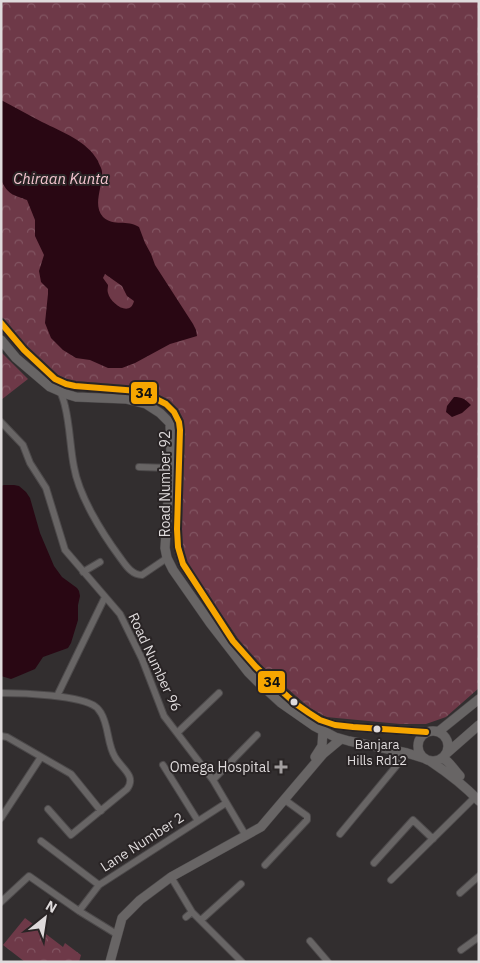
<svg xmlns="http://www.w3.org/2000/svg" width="480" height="963" font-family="'IBM Plex Sans',sans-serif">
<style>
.park{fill:url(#park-crowns)}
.water{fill:#290713;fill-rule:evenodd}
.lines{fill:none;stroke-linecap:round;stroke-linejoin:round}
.street-casing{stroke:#4d4a4b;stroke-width:8}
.secondary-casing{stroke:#4d4a4b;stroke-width:10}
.street{stroke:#686565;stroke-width:6}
.secondary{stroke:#686565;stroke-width:9}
.bus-1-casing{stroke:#292425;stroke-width:10}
.bus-1{stroke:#f7a600;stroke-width:6}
.bus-dot{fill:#dfdbdc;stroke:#292425;stroke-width:2}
.poi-dot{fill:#a29e9f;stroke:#292425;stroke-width:2}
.labels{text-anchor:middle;stroke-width:4;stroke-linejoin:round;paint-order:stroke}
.bus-label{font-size:13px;fill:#dfdbdc;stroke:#292425}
.street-label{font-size:14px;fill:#dfdbdc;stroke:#292425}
.poi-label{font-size:14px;fill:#dfdbdc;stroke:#292425;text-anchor:end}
.water-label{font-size:15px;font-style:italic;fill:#f4c5cf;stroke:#292425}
.line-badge{stroke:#292425;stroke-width:2}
.pale-badge-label{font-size:14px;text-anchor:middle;font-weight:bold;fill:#111}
</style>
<defs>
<pattern id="park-crowns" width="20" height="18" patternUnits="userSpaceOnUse" patternTransform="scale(1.25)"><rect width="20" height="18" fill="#6e3948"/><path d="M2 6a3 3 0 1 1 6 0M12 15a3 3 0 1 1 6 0" fill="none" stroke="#825562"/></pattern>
</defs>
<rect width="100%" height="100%" fill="#322e2f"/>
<path class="park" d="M1,1H479V688L446,717L426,724H400L326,717L311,709L266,670L239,640L186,562L181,533L182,423C179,409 174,404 162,397C156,393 148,389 141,387C116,383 88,389 64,379C43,369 16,335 1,316Z
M1,352L28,379L1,400Z
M25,918L63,947L65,943L81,955L79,962H25L3,945Z"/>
<path class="water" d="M1,100C15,107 28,115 42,122C62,132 87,141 98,161C99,165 102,168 102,172C103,186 92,205 103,217C114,227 127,219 139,227L145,243L151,254L155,265L193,324L196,330L197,336L170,344L135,363L122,368H108L90,360L76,358L63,350L51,338L45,323L48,294V289L41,282L39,271L44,255L35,236V220L27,200C15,195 9,196 2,182ZM105,274L122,286L127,296L134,301C130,318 110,303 108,293C107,290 108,288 108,285L103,278Z
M454,397C462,397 465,399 471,405L462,413L452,417L446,412L447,406Z
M4,485H14L19,486L26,492L30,498L40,533L54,566L62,577L77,588L79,591L80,596L78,605V620L71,643L68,648L43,657L35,669L16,677L11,679L1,676V486Z"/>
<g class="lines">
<g class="street-casing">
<path id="street" d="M60,391C62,396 64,401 65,406C70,426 70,447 74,467C79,496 102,533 119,556C125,564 131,575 142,575L167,558
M1,422L23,445L30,463L46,488L65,550L120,614L142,659L164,716L213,780L246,836
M139,467L170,468
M83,572L100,562
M1,693C22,693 81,695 96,707C97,707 101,713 101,713C109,726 107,744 115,757C121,768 137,776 127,789L71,835L48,809
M57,696L105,597
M177,733L219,693
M1,736L7,737L71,774L101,811
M163,765L198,821
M213,780L257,735
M1,818L41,757
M340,834L407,753
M41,841L99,885
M374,863L413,820L433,839
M265,865L307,820V816L285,800
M171,877L192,912L242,962
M391,880L475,797
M460,893L479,876
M1,902L29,876L79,911L118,935
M79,911L99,885L226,803
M186,917L192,912
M201,920L241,884
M310,941L328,962
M461,950L479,937"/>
</g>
<g class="secondary-casing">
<path id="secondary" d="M1,323L24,350L55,379L66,384L75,386L138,391L148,395L166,404L174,412L179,422L180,430L177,529L178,547L183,564L233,641L256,667L275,685L296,704L309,713L320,720L335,725L353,727L426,732
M1,340L16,358L50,387L66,394L76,397L126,399L146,404L160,413L170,423L171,451L165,548L167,558L173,570L210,623L248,672L258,682L281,703L314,726L335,737L349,741L407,753L423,758
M418 746a15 15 0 1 1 30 0a15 15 0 1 1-30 0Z
M438,732L479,699
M447,753L479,725
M315,757L322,746L323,730
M443,758C450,762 454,770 460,776
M430,761C448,773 464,785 479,801
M110,962L122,918L140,900L171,877L261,827L323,754L341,739"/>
</g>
<use href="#street" class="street"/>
<use href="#secondary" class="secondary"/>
<g class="bus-1-casing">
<path id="bus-1" d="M1,323L24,350L55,379L66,384L75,386L138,391L148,395L166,404L174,412L179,422L180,430L177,529L178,547L183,564L233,641L256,667L275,685L296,704L309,713L320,720L335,725L353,727L426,732"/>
</g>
<use href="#bus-1" class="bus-1"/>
</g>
<g class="bus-dot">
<circle cx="294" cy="702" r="4.5"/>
<circle cx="377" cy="729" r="4.5"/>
</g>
<path class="poi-dot" d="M278.5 759.5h5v5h5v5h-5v5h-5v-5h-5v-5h5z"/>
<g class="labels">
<g class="bus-label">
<text x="377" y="749">Banjara<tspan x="377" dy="16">Hills Rd12</tspan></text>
</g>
<g class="street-label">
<text transform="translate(165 484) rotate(-90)" y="5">Road Number 92</text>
<text transform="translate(155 662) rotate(65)" y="5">Road Number 96</text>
<text transform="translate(142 842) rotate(-33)" y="5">Lane Number 2</text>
</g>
<g class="poi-label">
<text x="270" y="772">Omega Hospital</text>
</g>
<g class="water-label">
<text x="61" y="184">Chiraan Kunta</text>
</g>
</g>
<g class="line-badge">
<rect x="130" y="381" width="28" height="24" rx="5" fill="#f7a600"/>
<rect x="257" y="670" width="29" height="24" rx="5" fill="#f7a600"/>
</g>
<g class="pale-badge-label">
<text x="144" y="398">34</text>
<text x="272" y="687">34</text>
</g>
<rect width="480" height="963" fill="none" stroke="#dfdbdc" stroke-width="5"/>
<g transform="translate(45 918) rotate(30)" stroke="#292425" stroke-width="4" paint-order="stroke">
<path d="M0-4L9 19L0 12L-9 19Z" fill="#dfdbdc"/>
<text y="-8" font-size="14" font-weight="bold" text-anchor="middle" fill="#dfdbdc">N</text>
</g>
</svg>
